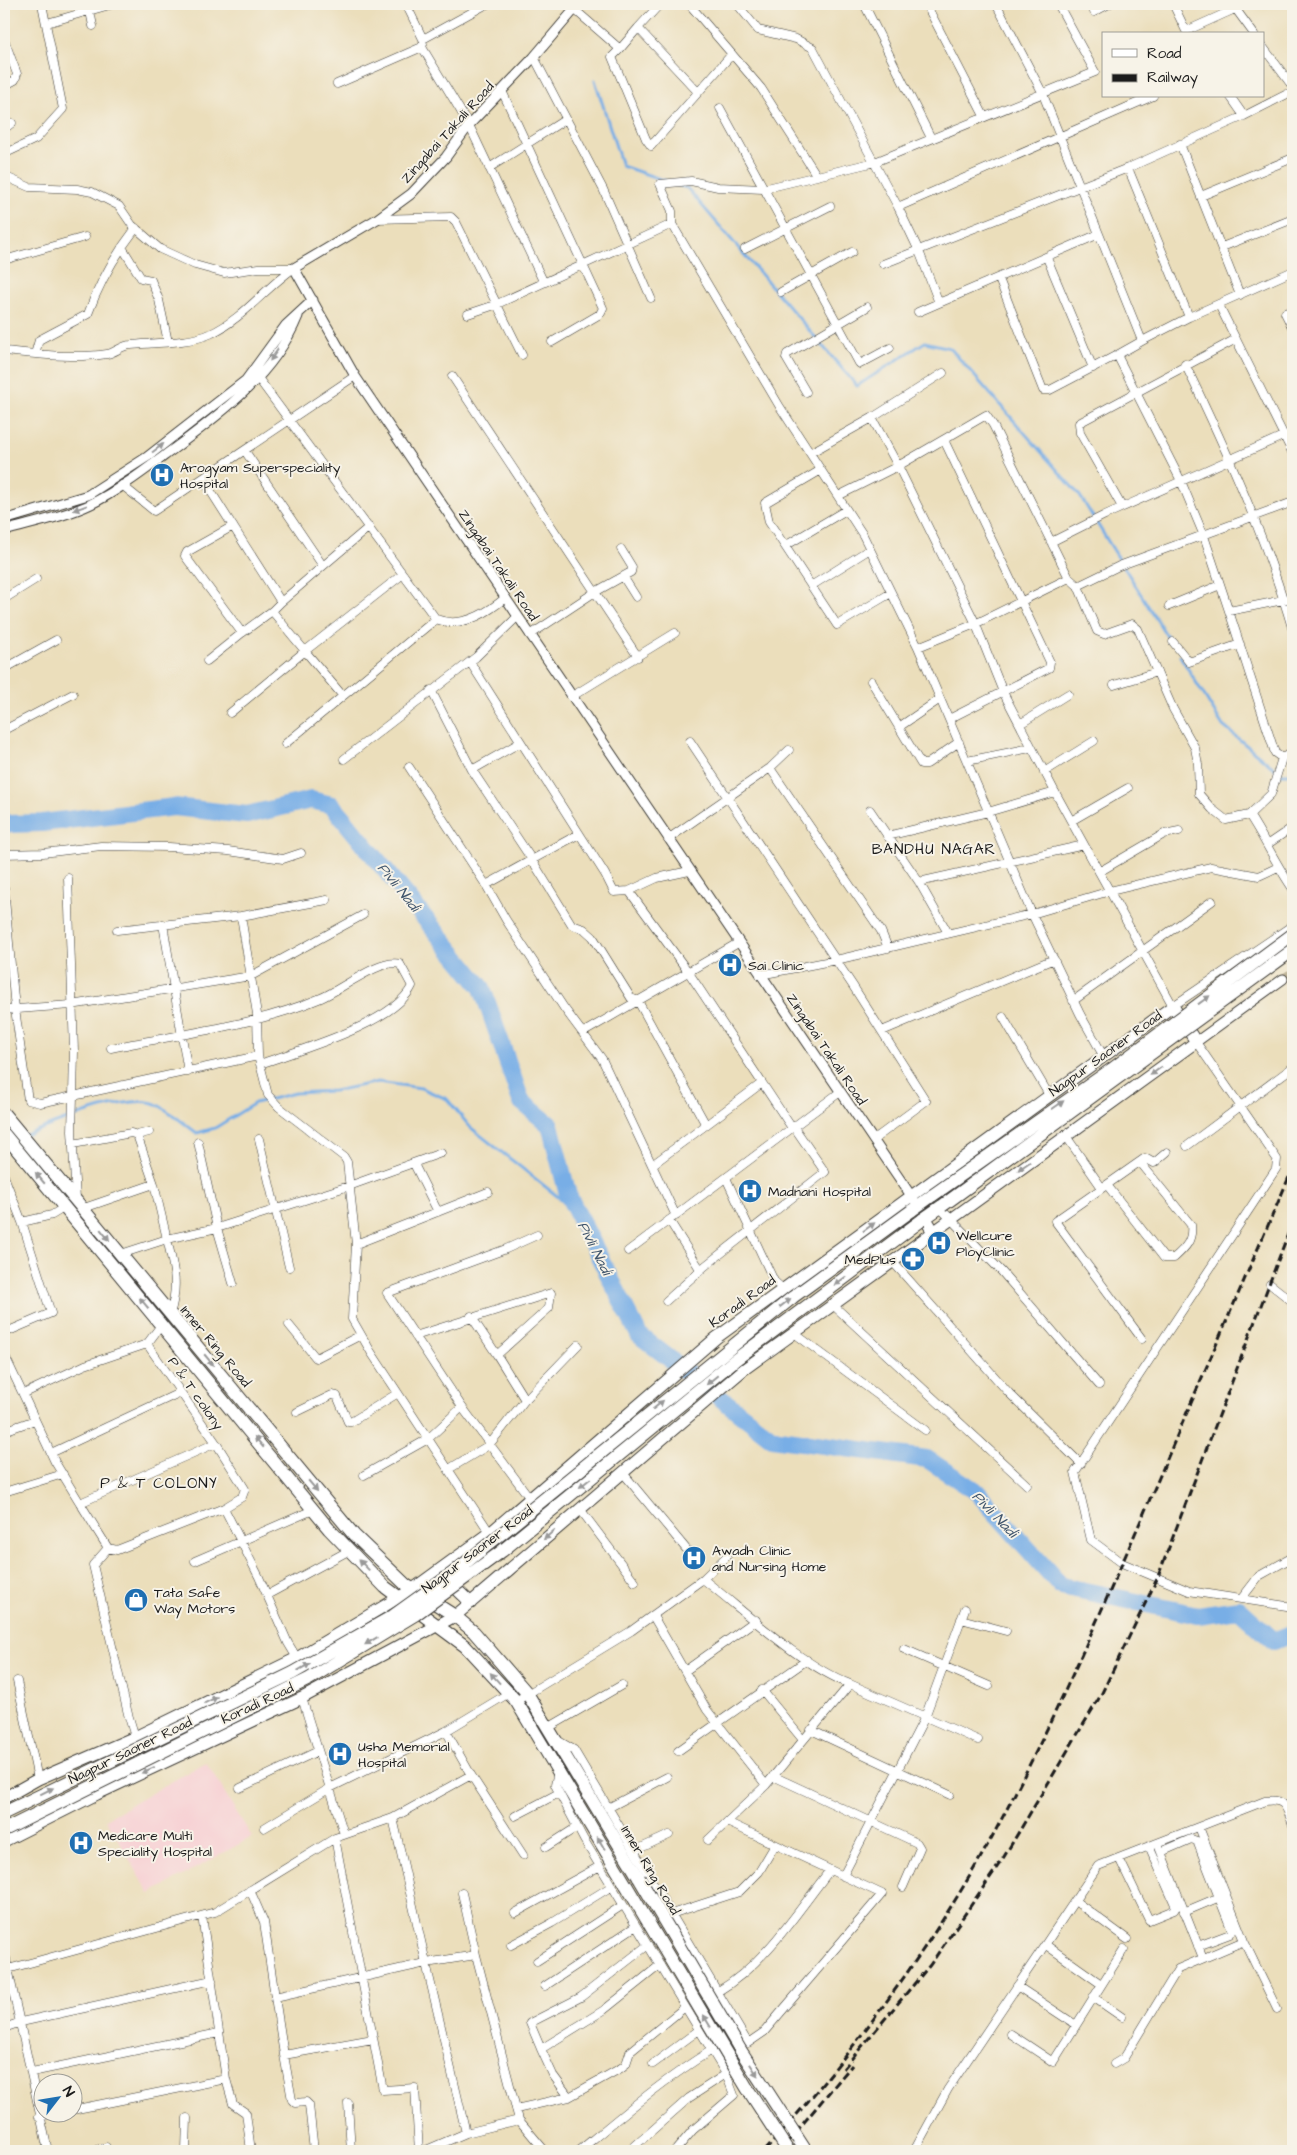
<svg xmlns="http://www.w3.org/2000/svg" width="1297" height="2155" font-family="'Architects Daughter',sans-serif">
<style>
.built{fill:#f7cfd3}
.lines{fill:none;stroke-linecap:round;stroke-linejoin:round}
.stream{stroke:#78aee6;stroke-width:3}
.river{stroke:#78aee6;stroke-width:18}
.tertiary-tunnel{stroke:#c2b79b;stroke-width:9;stroke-dasharray:9 4.5;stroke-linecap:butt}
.minor-casing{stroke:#3b3934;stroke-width:9}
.tertiary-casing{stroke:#3b3934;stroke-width:11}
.primary-casing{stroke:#3b3934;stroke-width:13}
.trunk-casing{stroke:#3b3934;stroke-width:14}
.minor{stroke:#fff;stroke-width:8}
.tertiary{stroke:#fff;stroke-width:9}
.primary{stroke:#fff;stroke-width:11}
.trunk{stroke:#fff;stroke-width:12}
.rail{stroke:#1c1c1c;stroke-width:3;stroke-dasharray:8 4;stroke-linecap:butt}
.trunk-bridge-casing{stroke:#3b3934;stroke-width:14;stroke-linecap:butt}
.trunk-bridge{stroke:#fff;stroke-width:12}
.oneway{fill:#999}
.labels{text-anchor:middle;stroke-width:4;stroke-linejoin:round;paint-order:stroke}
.street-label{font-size:14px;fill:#1c1c1c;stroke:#f7f3e8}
.poi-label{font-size:14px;fill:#1c1c1c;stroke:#f7f3e8;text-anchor:start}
.neighbourhood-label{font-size:15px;letter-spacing:1px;fill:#1c1c1c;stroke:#f7f3e8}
.water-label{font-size:15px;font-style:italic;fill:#41566d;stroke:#f7f3e8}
</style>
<rect width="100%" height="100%" fill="#f7f3e8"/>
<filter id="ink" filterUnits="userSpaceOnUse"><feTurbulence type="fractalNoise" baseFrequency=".02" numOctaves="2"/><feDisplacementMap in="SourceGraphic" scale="10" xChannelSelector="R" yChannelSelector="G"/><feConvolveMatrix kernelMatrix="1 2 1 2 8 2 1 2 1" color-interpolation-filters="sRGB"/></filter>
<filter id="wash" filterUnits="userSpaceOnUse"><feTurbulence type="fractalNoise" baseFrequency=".0096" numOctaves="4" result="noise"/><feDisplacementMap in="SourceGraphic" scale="20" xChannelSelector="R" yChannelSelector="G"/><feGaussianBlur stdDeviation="1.12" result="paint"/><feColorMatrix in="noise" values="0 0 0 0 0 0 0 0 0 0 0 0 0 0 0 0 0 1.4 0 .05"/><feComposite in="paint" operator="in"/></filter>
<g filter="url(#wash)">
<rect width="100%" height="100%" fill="#ebdebb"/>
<path class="built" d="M206,1762L252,1837L150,1894L106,1819Z"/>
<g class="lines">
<path class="stream" d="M595,80L622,166L666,181
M677,185L687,188L857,386L925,342L950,348L1080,496L1171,643
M1180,656L1223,726L1281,774H1293
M25,1135C52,1125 130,1092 156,1104C170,1111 184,1124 197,1133L215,1128L255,1103L295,1093L334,1091L378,1082L421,1088L447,1099L470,1127L576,1211"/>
<path class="river" d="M4,822L8,824L42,823L174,807L247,815L311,800L332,805L482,988L521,1101L550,1125L568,1195L639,1335L772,1438L927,1459L977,1492L1061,1586L1198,1615L1239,1609L1274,1641L1293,1633"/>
</g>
</g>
<g filter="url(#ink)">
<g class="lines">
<path class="tertiary-tunnel" d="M1283,979L1293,972"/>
<g class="minor-casing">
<path id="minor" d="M406,4L423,39L487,4
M689,4L761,88L817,176
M737,4L758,30L796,39L813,48L898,207L919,251L939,303
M864,4L931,138
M926,4L984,116
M996,4L1042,92L1142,341L1117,355L1181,481L1204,536L1229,611L1293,598
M1173,4L1186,31L1246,4
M1235,8L1254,34
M574,9L620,49L638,28L697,91
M90,11L93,26
M1094,12L1109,4
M47,23L113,4
M638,28L660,4
M4,39L17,74L15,80L4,86
M422,47L469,125L543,281
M1263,47L1293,87
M620,49L612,57L646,139L651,146L732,54
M534,57L603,189L651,298
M337,84L422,47L423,44
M502,91L603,308L600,314L552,342
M1230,96L1244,116
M720,108L859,363L860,364L890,348
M4,129L12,123
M1180,144L1240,295
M4,154L36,139L63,109L42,4
M489,168L566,119
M1128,168L1189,317
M4,176L29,187L77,189L92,192L119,206L132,225L160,249L195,265L224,273L259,268H294C265,288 243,319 210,334C191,343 153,343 131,345C122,345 115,353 107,354C73,359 37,354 4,351
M1201,196L1293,158
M898,207L1153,96
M377,219L451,217L456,222L522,355
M672,224V211L660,184L691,181L718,187L763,189L875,162L1095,72L1058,4
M122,247L141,278L151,280L159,300L168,342
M1222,247L1293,219
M745,249L830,206
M1047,258L1093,368
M4,260L85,237
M883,264L1128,168L1244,116L1293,91
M999,279L1043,390H1050L1117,355
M781,292L852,252
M1219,305L1293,454
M1293,310L1285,313L1293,329
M918,312L1099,234
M468,314L495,305L672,224L780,407L863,535L918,647L1032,914L1080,1014L1104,1057
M1142,341L1189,317L1293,271
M35,354L39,340L88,314C99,283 116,254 136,228
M1185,364C1227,451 1266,538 1293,631
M452,376L638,657
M258,378L436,619C461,629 486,614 505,598
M806,392L786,358L787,354L867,307
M872,418L898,466L986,415L993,425L1069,578L1078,586L1097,631L1104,634L1132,624L1138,629L1173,709L1195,748L1198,764L1199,794L1212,809L1226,820L1249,815
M944,440L1050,662L1049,668L949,719
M245,451L323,566L369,527
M810,453L872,418L943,373
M821,470L765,503L769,522L837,625L891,593
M203,479L281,602L323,566
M122,485L154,511L355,376
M838,496L898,466L974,620L1003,692L1055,792
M1122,507L1080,433L1079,423L1236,339
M233,526L187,552L185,556L242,633L272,611
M1051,542L1105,515L1285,435
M785,546L846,510
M624,578L636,597
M811,586L870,549
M1078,586L1119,566L1293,502
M4,599L36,579
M281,602L272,611L305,651L403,574
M1169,606L1220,585
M1229,611L1275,753L1282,758
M530,635L595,592L631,572L632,567L621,549
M1173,642L1189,662L1240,644
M918,647L975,624L1069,578
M207,661L242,633
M470,662L605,874L614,892L629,891L689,973L792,1128
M4,669L56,640
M871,681L921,764H927L959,742
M1114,685L1157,672
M431,690L472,770L532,860L572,925L584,929L593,937L631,998L638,1001L706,1125L652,1165
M571,697L675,633
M230,713L305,651L342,695
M1020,724L1068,694
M899,727L940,699
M4,730L73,694
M690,741L853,986L926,1101L873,1140
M285,744L436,619
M1293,752L1282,758L1271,794L1249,815C1265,839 1276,865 1293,889
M344,759L476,657L517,617
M967,761L1030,748
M409,767L486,885
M770,768L881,931L888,948
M472,770L521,742
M1044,772L1094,741
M870,810L919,882L948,933
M1071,821L1128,788
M579,834L486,885L506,920L564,1008L602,1059L676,1216
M887,836L988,812L1055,792L1173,1006L1293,925
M668,839L770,768L789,750
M1268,844L1293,827
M4,854L43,853L101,846L169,847L228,851L283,859L301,853
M1099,872L1164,834L1179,831
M68,878L74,1051L73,1096L258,1056
M919,882L1084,845
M4,888L15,1009L28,1100L40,1103L73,1096L72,1131L76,1199
M629,891L657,878L689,871
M241,916L327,900
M163,924L188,1072
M117,930L241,916L257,1014L258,1056L268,1095L279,1107L344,1157L347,1162L356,1244L352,1319L371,1352L490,1533
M760,975L836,960L1032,914L1110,891L1211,867L1259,876L1278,867
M1073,1001L1212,901
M4,1010L71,1005L251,976L363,915
M1003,1017L1049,1095
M882,1031L1054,959
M584,1032L738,943
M1196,1042L1277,1159L1276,1169L1075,1472L1091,1540L1122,1563L1189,1591L1293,1607
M111,1048C181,1034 255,1026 321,998C341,990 380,958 400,964L412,986C394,1024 299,1050 260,1064
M706,1125L762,1083
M1066,1136L1102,1188
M259,1139L289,1267
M198,1142L217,1228L233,1283
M73,1144L131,1133L137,1135L149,1132
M1187,1146L1293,1067
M414,1164L438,1212
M4,1176L22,1222L52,1215L65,1207
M726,1178L774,1281L784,1290
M1107,1185L1164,1258H1174C1185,1248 1193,1241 1191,1225L1140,1162
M84,1208L154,1184
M940,1208L1002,1272L1099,1385
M669,1220L700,1269
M356,1244L488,1192
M628,1251L840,1092
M121,1254L167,1239L154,1184L137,1135
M892,1261L1009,1393L1081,1464
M1270,1284L1293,1302
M666,1301L705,1266L825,1172L794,1127
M832,1304L1027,1485
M170,1314C179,1285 174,1268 167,1239L217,1228L349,1186L441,1153
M471,1316L497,1355
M289,1325L316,1358L361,1335
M4,1333L51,1313L22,1222
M794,1333L925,1430
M415,1336L551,1293L549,1308L497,1355L525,1400L489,1445L449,1469
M1142,1339L1055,1221L1145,1158L1154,1163L1167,1152
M4,1354L55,1462L80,1503
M23,1394L85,1365L147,1344
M525,1400L578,1345
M297,1412L332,1395L337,1396L348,1422H351L398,1393
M4,1431L35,1420
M51,1453L179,1393
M623,1473L687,1550
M364,1475L428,1439L462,1407
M4,1492L63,1474
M529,1497L462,1407L387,1293L506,1249L537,1235
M224,1508L259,1577L288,1643L297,1658
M580,1509L635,1582
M108,1548L117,1550L224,1508L242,1497L245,1489L216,1443
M195,1561L313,1510
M703,1579C744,1611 802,1666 850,1684
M267,1595L350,1550
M1242,1598L1259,1576L1293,1557
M653,1616L707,1710L766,1785
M961,1619L1006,1631
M904,1649L989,1686
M685,1671L756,1620
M17,1681L38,1779
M762,1690L803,1740
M302,1698L344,1834
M516,1701L631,1631L703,1579L727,1556
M548,1728L622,1685
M811,1730L950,1795
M446,1731L471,1775L523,1855
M135,1737L128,1714L93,1565L108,1548L80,1503L216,1443L147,1344L162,1324
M557,1740L574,1750L748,2043L764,2032L882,1894L727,1822
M678,1751L807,1660
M558,1771L555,1785L584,1840L726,2074L734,2095L693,2130L675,2151
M773,1776L917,1843L920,1848L903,1887
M240,1788L318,1751
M608,1808L667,1777
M515,1816L559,1793
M393,1818L426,1963L476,1955L519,2120L466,2133
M1199,1827L1244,1941L1277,2009
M264,1828L330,1788L446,1731L509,1693
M335,1838L383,2090L415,2088L419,2151
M708,1840L766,1785L850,1684L978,1740
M546,1847L577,1827
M1159,1847L1203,1958
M634,1851L669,1835
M1161,1852L1191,1839L1197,1841L1232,1931L1230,1934L1198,1946
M1119,1858L1149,1920L1174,1910L1176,1907L1149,1846
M843,1876L925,1717L965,1609
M250,1890L264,1922L275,1997L426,1963L466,2133L424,2151
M462,1893L476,1955
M1075,1901L1127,1939
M1184,1912L1222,1896
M515,1913L600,1866
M671,1914L739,1892L759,1872L775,1845
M202,1916L226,2079L233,2104L246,2113L251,2151
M511,1945L552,1923L612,1886
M648,1945L581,1997L530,2023L541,2049L604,2010L660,1965
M1046,1945L1101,1984
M4,1950L48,2151
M537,1961L623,1905
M8,1969L215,1912L335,1838L393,1818L471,1775
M545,1986L636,1926
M1017,1986L1076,2025
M717,1992C765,1964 797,1912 830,1870
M275,1997L284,2055L373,2039
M1093,1997L1122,2017
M4,2028L21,2022L212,1980
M1011,2034L1053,2062L1124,1949
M541,2049L553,2075L569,2097
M284,2055L292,2100L295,2103L306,2102L309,2105L314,2151
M653,2064L699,2030
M1114,2064L1124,2058L1178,1969L1244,1941
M32,2072L219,2033
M348,2103L351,2151
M516,2109L569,2097L621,2068L626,2064L630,2052L685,2007
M72,2110L226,2079
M39,2117L59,2112
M519,2120L545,2151
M92,2151L106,2147
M186,2151L187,2118
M579,2151C621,2116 664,2079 712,2050
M629,2151L689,2098L726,2074
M914,2151L948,2089L1098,1866L1265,1801C1286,1798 1286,1807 1293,1825"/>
</g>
<g class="tertiary-casing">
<path id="tertiary" d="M579,4L534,57L469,125L446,157L411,194L377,219L294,268L355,376L914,1200
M4,520L88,495L147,457L246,380L286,325L313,300
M4,531C32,523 64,517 91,504C116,492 141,473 164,456C215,418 273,378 298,316
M1196,1042L1283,979"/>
</g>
<g class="primary-casing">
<path id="primary" d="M448,1581L471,1603
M4,1798L38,1779L135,1737L297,1658L413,1589L490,1533L716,1338L1173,1006L1196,1042L743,1370L455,1616L302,1698L97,1794L4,1841"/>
</g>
<g class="trunk-casing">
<path id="trunk" d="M4,1114L354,1535L406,1585L455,1616L474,1632L527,1693L639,1878
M4,1134L329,1529L385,1587L465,1646L516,1701L626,1885
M911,1211L933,1195
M925,1218L933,1231
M922,1220L942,1206"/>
</g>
<use href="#minor" class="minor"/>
<use href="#tertiary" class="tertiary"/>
<use href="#primary" class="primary"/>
<use href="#trunk" class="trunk"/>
<path class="rail" d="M843,2069L930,1965L1002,1860L1101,1695L1157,1579L1293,1221
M765,2151C848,2058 926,1955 987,1846C1045,1741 1093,1630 1141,1520C1191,1402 1242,1285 1293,1168
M780,2151L852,2065"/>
<g class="trunk-bridge-casing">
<path id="trunk-bridge" d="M933,1195L1112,1069L1293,934
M942,1206L1293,950
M4,1813L293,1673L393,1616L453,1573L793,1297L911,1211
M4,1830L309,1679L416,1614L502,1551L735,1360L922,1220
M639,1878L741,2051L806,2151
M626,1885L747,2088L788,2151"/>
</g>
<use href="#trunk-bridge" class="trunk-bridge"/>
</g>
<defs><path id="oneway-solid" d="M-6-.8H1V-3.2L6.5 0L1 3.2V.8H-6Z" transform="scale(1.25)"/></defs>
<g class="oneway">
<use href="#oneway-solid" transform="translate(274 355) rotate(125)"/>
<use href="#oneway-solid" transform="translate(158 448) rotate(-37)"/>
<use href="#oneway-solid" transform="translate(80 508) rotate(161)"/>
<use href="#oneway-solid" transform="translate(1204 1000) rotate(-36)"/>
<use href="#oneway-solid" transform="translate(1156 1071) rotate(144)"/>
<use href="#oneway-solid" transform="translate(1058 1105) rotate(-35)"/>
<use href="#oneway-solid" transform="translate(1024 1166) rotate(145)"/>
<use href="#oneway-solid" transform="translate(40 1178) rotate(-130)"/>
<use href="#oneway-solid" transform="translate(869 1227) rotate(-36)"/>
<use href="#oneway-solid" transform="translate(105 1235) rotate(51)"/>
<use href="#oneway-solid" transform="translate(840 1281) rotate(144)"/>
<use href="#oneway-solid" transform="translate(144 1303) rotate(-130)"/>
<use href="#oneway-solid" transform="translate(785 1303) rotate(-38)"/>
<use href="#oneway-solid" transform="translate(209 1360) rotate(50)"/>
<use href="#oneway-solid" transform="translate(712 1380) rotate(140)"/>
<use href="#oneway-solid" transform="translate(658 1405) rotate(-40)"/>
<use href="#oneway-solid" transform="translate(259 1442) rotate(-130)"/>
<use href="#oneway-solid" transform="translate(585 1483) rotate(141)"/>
<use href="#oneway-solid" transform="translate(313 1486) rotate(50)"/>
<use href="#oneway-solid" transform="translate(549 1535) rotate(139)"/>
<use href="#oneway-solid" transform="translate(364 1565) rotate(-134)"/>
<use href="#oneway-solid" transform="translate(371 1641) rotate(149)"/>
<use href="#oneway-solid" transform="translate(304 1667) rotate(-30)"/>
<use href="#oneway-solid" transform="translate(495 1678) rotate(-132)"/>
<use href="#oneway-solid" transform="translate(211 1700) rotate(-26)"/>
<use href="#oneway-solid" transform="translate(148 1770) rotate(155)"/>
<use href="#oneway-solid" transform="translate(47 1791) rotate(-26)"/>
<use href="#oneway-solid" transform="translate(601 1843) rotate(-121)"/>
<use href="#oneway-solid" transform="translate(707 2021) rotate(-121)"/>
<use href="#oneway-solid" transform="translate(754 2070) rotate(57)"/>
</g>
</g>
<defs>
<g id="hospital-disc" transform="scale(1.25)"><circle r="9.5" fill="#1f6fb2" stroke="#f7f3e8"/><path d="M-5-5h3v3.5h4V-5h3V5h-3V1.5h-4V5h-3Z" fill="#fff"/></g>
<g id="pharmacy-disc" transform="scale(1.25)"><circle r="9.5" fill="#1f6fb2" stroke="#f7f3e8"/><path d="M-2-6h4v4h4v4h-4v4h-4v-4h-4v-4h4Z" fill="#fff"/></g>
<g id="shop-disc" transform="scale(1.25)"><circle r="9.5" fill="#1f6fb2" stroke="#f7f3e8"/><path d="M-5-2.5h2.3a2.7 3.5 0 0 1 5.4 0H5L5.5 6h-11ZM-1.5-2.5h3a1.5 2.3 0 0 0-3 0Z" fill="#fff"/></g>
</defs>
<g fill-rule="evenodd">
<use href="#hospital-disc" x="162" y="475"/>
<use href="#hospital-disc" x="730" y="965"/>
<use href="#hospital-disc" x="750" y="1191"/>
<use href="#hospital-disc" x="939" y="1243"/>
<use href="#pharmacy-disc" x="913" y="1259"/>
<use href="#hospital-disc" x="694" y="1558"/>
<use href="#shop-disc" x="136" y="1600"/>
<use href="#hospital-disc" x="340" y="1754"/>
<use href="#hospital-disc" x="81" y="1843"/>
</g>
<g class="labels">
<g class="street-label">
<text transform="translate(447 132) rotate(-48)" y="5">Zingabai Takali Road</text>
<text transform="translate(499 565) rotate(56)" y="5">Zingabai Takali Road</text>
<text transform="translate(827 1049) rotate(56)" y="5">Zingabai Takali Road</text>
<text transform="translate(1105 1053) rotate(-36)" y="5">Nagpur Saoner Road</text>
<text transform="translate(742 1301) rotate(-36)" y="5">Koradi Road</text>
<text transform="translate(216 1346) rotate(50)" y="5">Inner Ring Road</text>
<text transform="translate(196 1393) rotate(55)" y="5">P &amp; T colony</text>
<text transform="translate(477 1549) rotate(-37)" y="5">Nagpur Saoner Road</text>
<text transform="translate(257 1703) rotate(-25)" y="5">Koradi Road</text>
<text transform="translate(130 1750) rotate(-26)" y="5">Nagpur Saoner Road</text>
<text transform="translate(651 1870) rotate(59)" y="5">Inner Ring Road</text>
</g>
<g class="poi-label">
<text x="180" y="472">Arogyam Superspeciality<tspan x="180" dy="16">Hospital</tspan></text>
<text x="748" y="970">Sai Clinic</text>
<text x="768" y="1196">Madnani Hospital</text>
<text x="956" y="1240">Wellcure<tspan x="956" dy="16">PloyClinic</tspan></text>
<text x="896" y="1264" text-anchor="end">MedPlus</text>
<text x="712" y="1555">Awadh Clinic<tspan x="712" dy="16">and Nursing Home</tspan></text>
<text x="154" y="1597">Tata Safe<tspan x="154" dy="16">Way Motors</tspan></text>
<text x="358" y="1751">Usha Memorial<tspan x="358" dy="16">Hospital</tspan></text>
<text x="98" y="1840">Medicare Multi<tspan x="98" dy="16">Speciality Hospital</tspan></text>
</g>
<g class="neighbourhood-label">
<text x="934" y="854">BANDHU NAGAR</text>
<text x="159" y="1488">P &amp; T COLONY</text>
</g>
<g class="water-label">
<text transform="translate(399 887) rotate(51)" y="5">Pivli Nadi</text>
<text transform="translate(595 1248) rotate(63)" y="5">Pivli Nadi</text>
<text transform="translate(995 1514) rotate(46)" y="5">Pivli Nadi</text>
</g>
</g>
<rect width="1297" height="2155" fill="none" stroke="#f7f3e8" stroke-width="20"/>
<rect x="1102" y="32" width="162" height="65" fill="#f7f3e8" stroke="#9f9d96"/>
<rect x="1112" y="49" width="25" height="8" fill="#ffffff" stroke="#9f9d96"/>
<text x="1147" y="58" font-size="15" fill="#1c1c1c">Road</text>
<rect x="1112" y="74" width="25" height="8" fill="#1c1c1c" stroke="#9f9d96"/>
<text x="1147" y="82" font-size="15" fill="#1c1c1c">Railway</text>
<g transform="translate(58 2098) rotate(59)"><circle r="24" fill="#f7f3e8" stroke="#9f9d96"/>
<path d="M0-4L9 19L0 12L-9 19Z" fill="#1f6fb2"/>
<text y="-8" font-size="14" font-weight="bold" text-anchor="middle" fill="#1c1c1c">N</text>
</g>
</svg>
